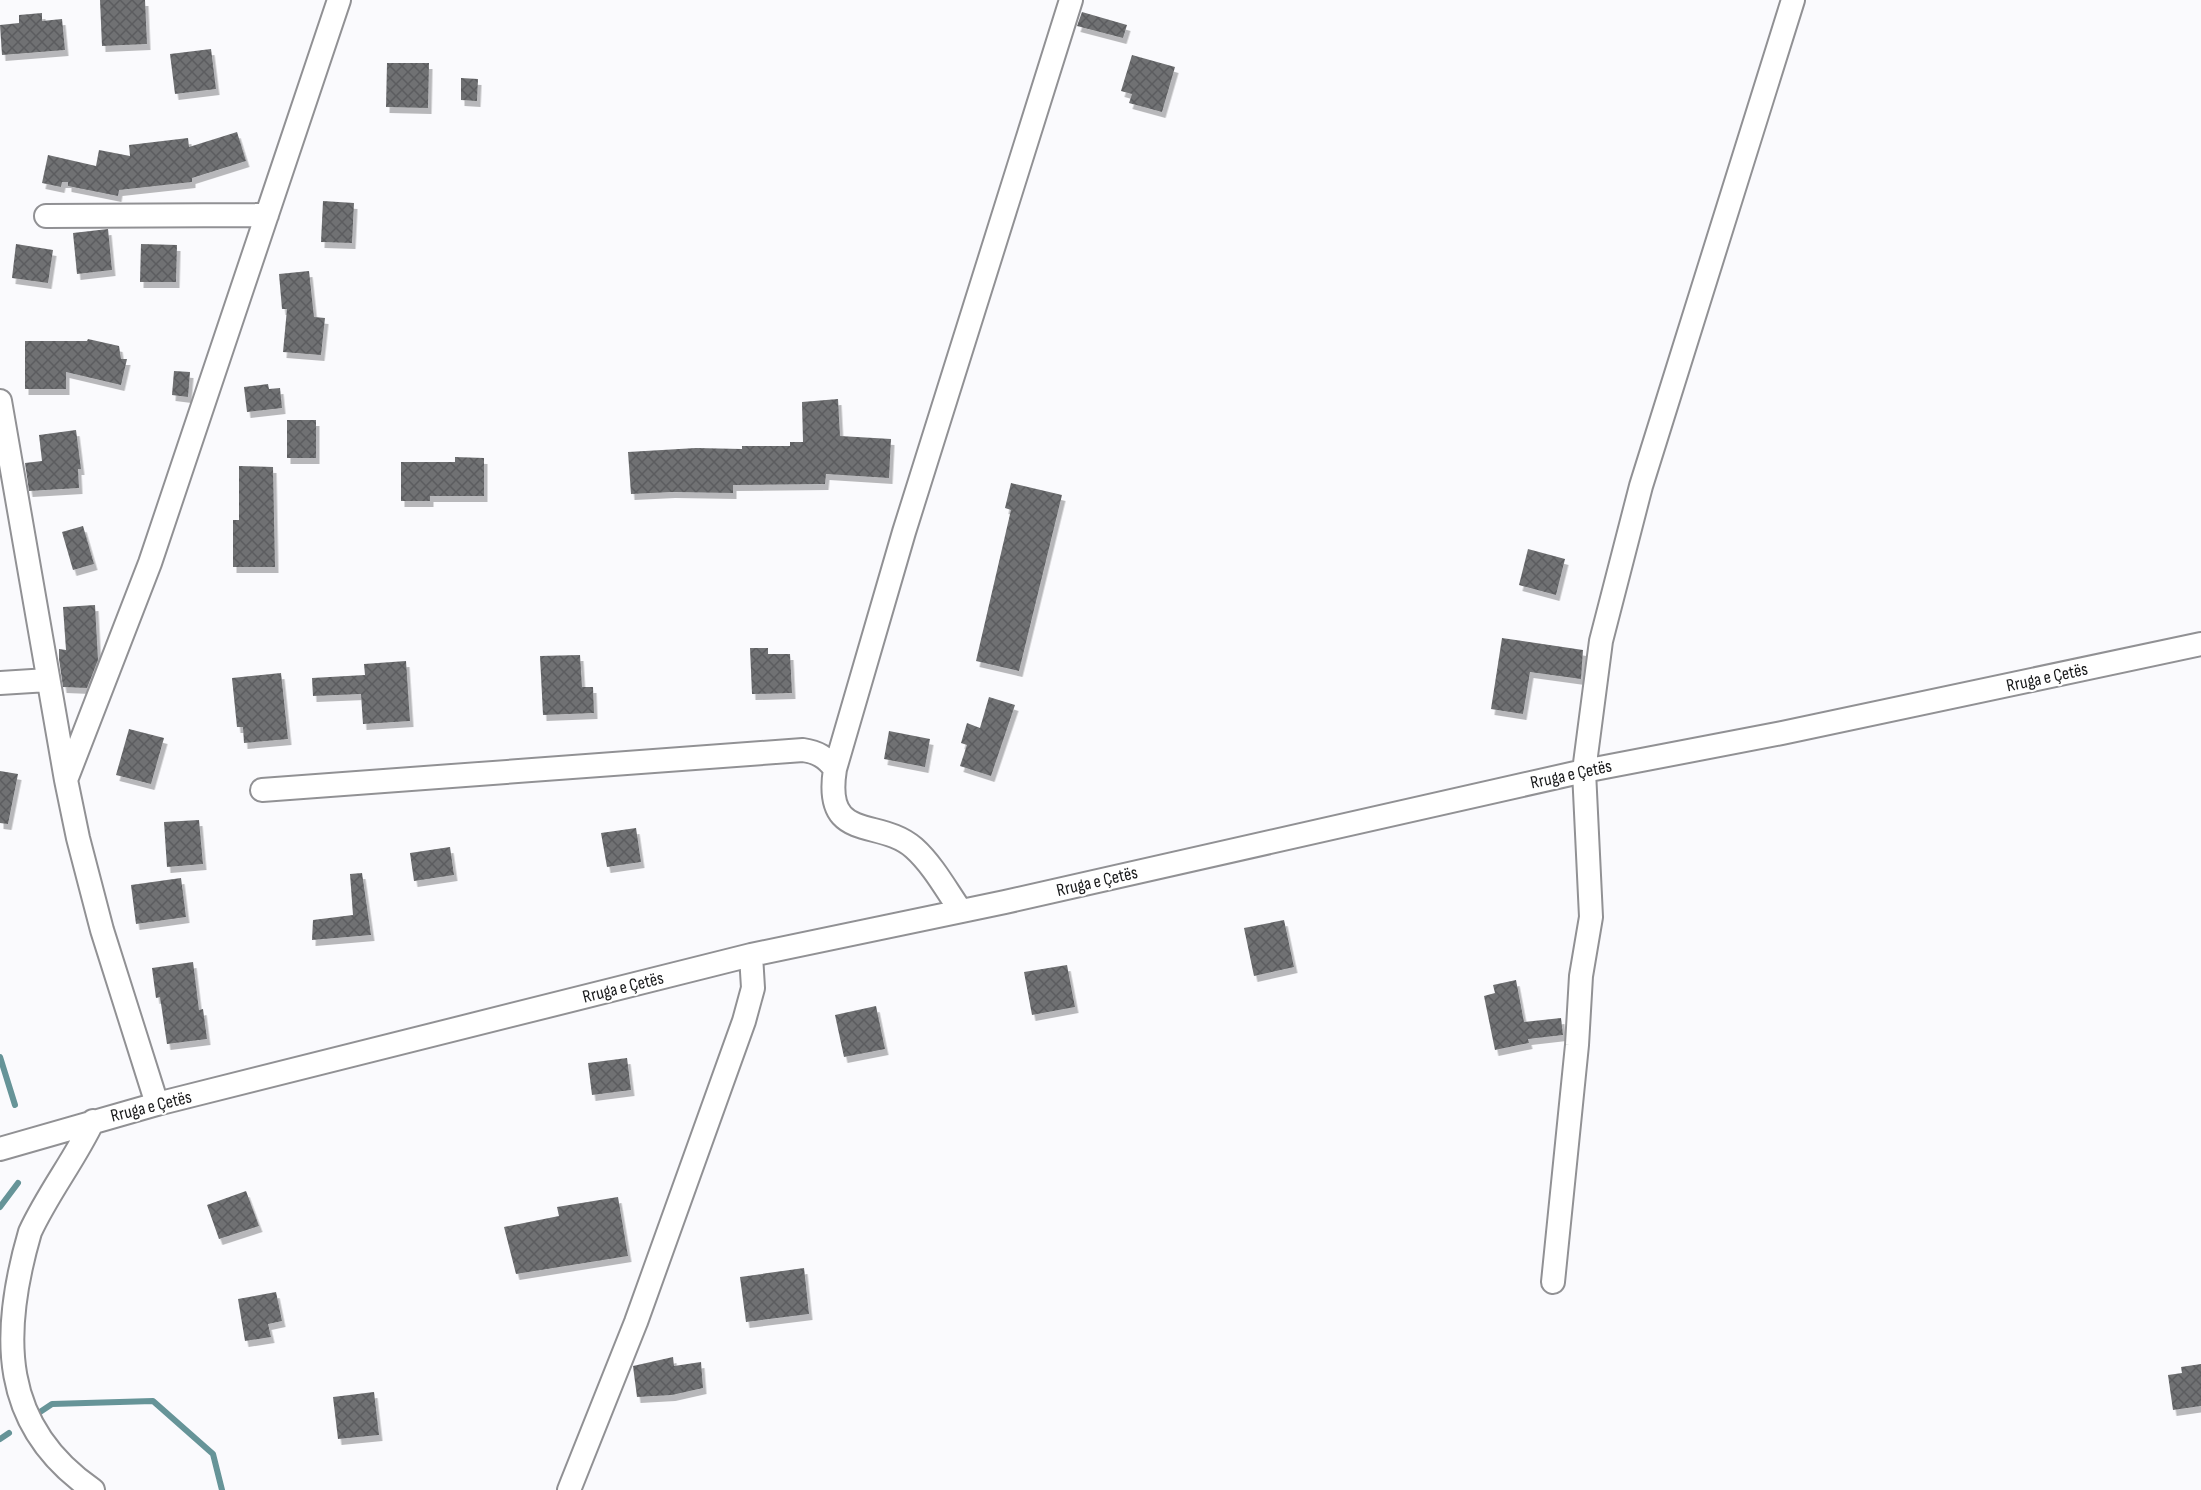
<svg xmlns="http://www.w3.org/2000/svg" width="2201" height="1490" font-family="'Sofia Sans Condensed',sans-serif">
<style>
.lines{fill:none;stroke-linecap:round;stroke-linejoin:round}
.stream{stroke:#669498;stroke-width:6}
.building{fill:url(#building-cross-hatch);filter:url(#shadow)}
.minor-casing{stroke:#919194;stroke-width:26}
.minor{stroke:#fff;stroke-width:22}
.labels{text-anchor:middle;stroke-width:4.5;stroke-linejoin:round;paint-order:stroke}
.street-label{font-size:18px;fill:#18191a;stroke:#fff}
</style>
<defs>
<pattern id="building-cross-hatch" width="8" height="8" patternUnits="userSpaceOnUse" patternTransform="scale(1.5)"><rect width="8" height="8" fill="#707173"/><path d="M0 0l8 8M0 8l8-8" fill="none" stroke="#5b5c5e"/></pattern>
<filter id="shadow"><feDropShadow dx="3.5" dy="6" stdDeviation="0" flood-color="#0004"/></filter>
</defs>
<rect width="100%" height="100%" fill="#fafafd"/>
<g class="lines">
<path class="stream" d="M0,1057L15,1105
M0,1207L18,1183
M37,1414L52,1404L153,1401L213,1454L222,1490
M0,1439L9,1433"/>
</g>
<path class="building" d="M100,0H145L147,44L102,46Z
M1082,12L1127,25L1123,38L1077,26Z
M42,13V21L62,19L65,50L2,55L0,25L19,23V15Z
M211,49L216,89L175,94L170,54Z
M1132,55L1175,67L1162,112L1129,103L1132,94L1121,91Z
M387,63H429L428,108L386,107Z
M461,78L478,79L477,101L461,100Z
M237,132L246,161L192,178V182L119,190L118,196L68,186V182H62L61,187L42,183L48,155L96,166L99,150L130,156L129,145L188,138L189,147Z
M323,201L354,203L352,243L321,242Z
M108,229L112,270L77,274L73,233Z
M16,244L53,250L48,283L12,278Z
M141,244L177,245L176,282H140Z
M309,271L314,317L325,318L321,355L283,352L287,309H282L279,274Z
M88,339L119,346L121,359H127L121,385L66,372V389H25V341H87Z
M174,371L190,372L188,397L172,395Z
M268,384L269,389L280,388L282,408L247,412L244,387Z
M838,399L840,436L891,439L889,478L826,474L825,484L733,485V493L672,492L631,494L628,452L696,448L742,449V446H790V442H803L802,402Z
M287,420H316V458H287Z
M76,430L81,469H78L79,488L29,491L25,463L42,461L39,435Z
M455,457L484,458V496H430V501H401V462H455Z
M239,466L273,467L275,567H233V520H239Z
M1011,483L1062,495L1019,671L976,661L1011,510L1005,508Z
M83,526L94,564L73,570L62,532Z
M1528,549L1565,559L1556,595L1519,585Z
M95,605L98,660L87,688L63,687L59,659V649L66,650L63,607Z
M1502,638L1583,650L1581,679L1530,672L1523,714L1491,709Z
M750,648H768V654H790L792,693L752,694Z
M580,655L582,687H593L594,713L543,715L540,656Z
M406,661L410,721L363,724L361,694L313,696L312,678L365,675L364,664Z
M281,673L288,739L244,743L243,727H237L232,678Z
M989,697L1015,705L991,776L960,766L967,745L961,743L967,723L980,728Z
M129,729L164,738L151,784L116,775Z
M889,731L930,739L925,767L884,759Z
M0,771L18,774L8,824L0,823Z
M199,820L203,864L167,867L164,822Z
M636,828L641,862L607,867L601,833Z
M450,847L454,875L414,881L410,853Z
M362,873L371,935L312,940L313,920L353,915L350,874Z
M181,878L186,917L136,924L131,885Z
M1284,920L1294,967L1254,976L1244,928Z
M193,962L199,1010L203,1009L207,1039L167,1044L160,997L156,998L152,968Z
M1067,965L1075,1007L1032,1015L1024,972Z
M1516,980L1524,1022L1561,1018L1563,1035L1528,1039L1529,1043L1495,1050L1484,996L1495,993L1493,985Z
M876,1006L885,1049L844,1057L835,1015Z
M627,1058L631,1090L592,1095L588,1063Z
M246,1191L259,1226L219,1239L207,1205Z
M618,1197L628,1256L516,1274L504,1227L559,1216L557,1207Z
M804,1268L809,1314L746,1322L740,1277Z
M276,1292L282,1321L268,1324L271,1337L245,1341L238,1299Z
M673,1357L674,1366L701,1362L703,1388L672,1395L637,1397L633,1366Z
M2201,1364V1406L2173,1410L2168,1375L2182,1373L2181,1367Z
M374,1392L379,1435L338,1439L333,1397Z"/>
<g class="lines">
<g class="minor-casing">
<path id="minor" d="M46,216L267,215
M0,401L66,780
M0,683L48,680
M262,790L803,750C817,752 826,757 835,769
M961,911C947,891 933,865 914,848C879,817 823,844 835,769L904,532L1071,0
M157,1104L102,930L78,838L66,780L150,563L339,0
M0,1149L157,1104L751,955L1005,902L1584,771L1782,733L2201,644
M1553,1282L1577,1045L1581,976L1591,917L1584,771L1601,641L1641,486L1793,0
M93,1490C0,1426 0,1335 30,1232C48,1193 75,1159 93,1121
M569,1490L636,1322L744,1021L753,988L751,955"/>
</g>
<use href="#minor" class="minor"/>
</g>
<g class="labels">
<g class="street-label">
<text transform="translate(2047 677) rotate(-12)" y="6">Rruga e Çetës</text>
<text transform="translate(1571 774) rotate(-12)" y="6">Rruga e Çetës</text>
<text transform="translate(1097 881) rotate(-13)" y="6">Rruga e Çetës</text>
<text transform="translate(623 987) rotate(-14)" y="6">Rruga e Çetës</text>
<text transform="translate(151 1106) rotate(-14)" y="6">Rruga e Çetës</text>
</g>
</g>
</svg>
